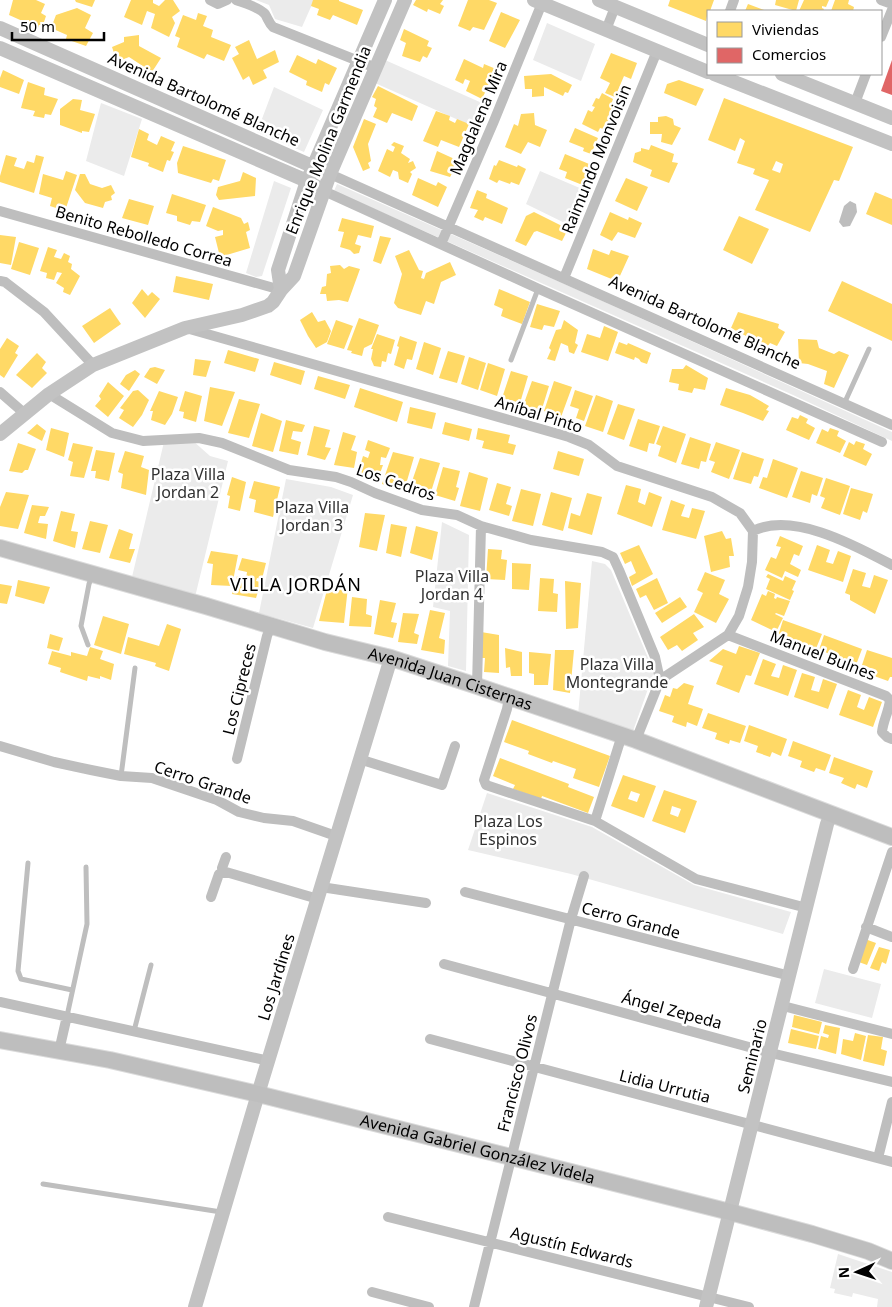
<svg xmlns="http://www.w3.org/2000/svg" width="892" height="1307" font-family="'Noto Sans',sans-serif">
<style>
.green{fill:#ebebeb}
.water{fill:#bdbdbd}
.homes{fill:#ffd966;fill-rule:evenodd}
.shops{fill:#e06666}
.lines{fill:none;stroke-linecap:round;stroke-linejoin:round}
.primary-casing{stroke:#dbdbdb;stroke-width:18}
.lane{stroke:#bebebe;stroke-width:5}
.street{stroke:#bebebe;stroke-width:10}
.secondary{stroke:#c2c2c2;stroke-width:14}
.primary{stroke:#bebebe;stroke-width:16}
.labels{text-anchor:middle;stroke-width:5;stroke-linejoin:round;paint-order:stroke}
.street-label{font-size:16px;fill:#000;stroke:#fff}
.park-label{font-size:16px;fill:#313131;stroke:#fff}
.neighbourhood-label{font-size:18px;letter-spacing:1px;fill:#000;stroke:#fff}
</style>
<rect width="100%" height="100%" fill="#fff"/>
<path class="green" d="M256,0H314L302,27L275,19L269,5Z
M547,23L595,44L581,81L533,60Z
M385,60L491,107L481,130L375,83Z
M274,87L323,110L304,152L257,132Z
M101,103L142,119L124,176L86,161Z
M540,171L589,192L573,227L526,204Z
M274,181L291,188L262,276L256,277L246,273Z
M337,184L578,290L892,432V441L793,395L334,191Z
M192,440L210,456L228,461L195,597L132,577L164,442Z
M286,479L331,487L353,495L313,628L259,613Z
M442,522L469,535L466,671L448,666L450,611L433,607Z
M592,561L605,564L611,570L654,672L633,731L578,715Z
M487,793L592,827L694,885L791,912L783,934L571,874L468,850Z
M824,969L881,984L872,1018L815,1003Z
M838,1254L892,1272V1307H877L878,1299L853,1293L852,1297L834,1293L835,1289L830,1288Z"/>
<path class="water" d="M850,201L856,204L857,212L850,226L843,227L839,222L844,206Z"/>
<path class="homes" d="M13,0H36L45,4L41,13L46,16L43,25H39L38,28L9,15Z
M75,0H95L92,7L76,2Z
M131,0H153V3L159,6L165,0H173L180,11L172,17L175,23L169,37L151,28L155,14L147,11L142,25L124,17Z
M313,0H339V1L363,10L357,25L333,15L330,20L317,15L319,9L311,6Z
M416,0H443L440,4L444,6L440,14L428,9L427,12L413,5Z
M468,0H489L497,3L484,30L473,27L470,31L458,26Z
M670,0H714L710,11H708L706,21L668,6Z
M776,0H799L796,11L775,5Z
M804,0H829L826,7L822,6V8L824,9L823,11H799Z
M835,0H849L848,4L854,7L853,11H831Z
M748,4L767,11H745Z
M77,8L91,15L85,28L93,33L86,46L66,39L67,35L51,28L56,15Z
M501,12L520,20L505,48L489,41Z
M198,13L207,16L203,26L213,30L211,37L231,45L224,61L207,54L204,59L177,47L180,38L175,36L183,15L196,20Z
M404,29L429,41L427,46L432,48L427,58L423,56L420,62L402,56L406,43L400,40Z
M139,35V46L161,58L152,72L129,57L117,62L112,47L124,42V37Z
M249,40L257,59L275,50L279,62L263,70L267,78L253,85L249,76L243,80L232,58L239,54L235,47Z
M611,53L637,63L631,79L624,76L615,97L605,93L610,83L600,78Z
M297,55L316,64L318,59L337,68L329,85L325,83L322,92L306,85L307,81L289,72Z
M464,59L483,68L484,64L496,69L482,99L466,91L470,81L465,79L463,84L455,80Z
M3,70L24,80L19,94L0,87V78Z
M551,74L572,85L568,93L565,92L563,96L544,87V96L532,97V89H525L524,76Z
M679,80L704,89L696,106L664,93L667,84Z
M28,82L45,88L44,95L58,99L51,115L45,114L44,118L33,116L35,111L21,108Z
M378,86L418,106L412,121L392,113L387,123L373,117L377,108L374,106L376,99L372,97Z
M602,93L613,99L611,105L615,107L613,111L617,114L612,125L605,126L604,129L600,128L598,132L582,124L588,110L592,112L595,107L592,106L596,98L599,99Z
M724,98L853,147L839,181L834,180L810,232L755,210L769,180L753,174L755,169L737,163L745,141L740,138L735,151L708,140ZM776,161L783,164L780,173L772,170Z
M73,99L82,100L80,110L95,114L89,132L82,131V133L60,125V109Z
M436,111L450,116L449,120L455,123L457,119L469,124L459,147L441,140L438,147L423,141Z
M534,113L535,125L547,130L540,147L528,142L521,154L505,147L514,124L518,126L521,114Z
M666,116L673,119L674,125L681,128L672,145L661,142L662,134H650V122H658V117Z
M364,119L376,124L368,144L371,161L368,163L370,168L363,171L353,147Z
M575,128L598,138L591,154L583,151L584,148L569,142Z
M139,129L149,134L147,140L157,145L161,136L175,142L171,151L174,152L170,161L167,160L163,172L148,166L149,163L131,157Z
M394,142L404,146L401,153L410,159L408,163L413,161L416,168L410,172L412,174L408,183L399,179L398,172L393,170L390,177L378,171L387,149L393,152L395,147L391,145Z
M651,145L674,154L672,162L678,163L669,183L650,176L652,170L633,162L635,153L641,151V148L649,150Z
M183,146L226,160L219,181L213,179L211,183L178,173L177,163Z
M437,151L459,161L450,177L430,171Z
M565,154L594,166L585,186L565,178L567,172L559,169Z
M6,155L17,158L14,166L24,169L27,161L34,163L36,155L44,157L34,193L0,182V176Z
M499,160L517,167L518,165L526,169L519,185L511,182L510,184L499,180L497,183L489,179L494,165L496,166Z
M66,171L77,175L65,211L50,206L52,198L39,194L43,174L63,180Z
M243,172L256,178L255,196L219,200L216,195L218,187L240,181Z
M80,174H85L90,184L102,188L111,185L115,193L111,196L112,200L105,202L103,208L85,203L75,190Z
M418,178L436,186L438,182L447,187L438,207L412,195Z
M626,178L648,187L637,211L615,201Z
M477,190L487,194L486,198L508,208L502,224L485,217L483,221L474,217L478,210L470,208Z
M875,192L892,199V225L866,214Z
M172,194L206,205L200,222L192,221L190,225L177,221V216L166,213Z
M129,199L154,206L148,225L122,218Z
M213,207L241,218L244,224L248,222L250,230L246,232L250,248L220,257L215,237L223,235V230L218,231L206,226Z
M534,212L568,229L562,241L537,231L534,232L526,246L515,241L526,216Z
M610,212L628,220L629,217L642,223L635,238L618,232L612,241L600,235Z
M739,216L769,229L752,264L723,250Z
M342,218L374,226L371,238L358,235L355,244L361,246L359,253L354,254L350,250L340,247L344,232L338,231Z
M0,235L16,237L11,265L0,263Z
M380,236L391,238L381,264L373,261Z
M19,242L39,248L30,275L11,269Z
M48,247L57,250L54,257L61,259L64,253L70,256L68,262L72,264L71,269L80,276L70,295L63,292L64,288L56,283L62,273L57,272L54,280L46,278L47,273L40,271Z
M593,249L609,255L611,250L629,256L619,278L615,277L614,280L587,269Z
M409,250L419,270L423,271L421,278L424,279L426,273L450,262L456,275L441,282L434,304L426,301L421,315L398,308L394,303L402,274L395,256Z
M340,265L344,269L349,266L360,269L348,302L339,300L327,301L326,294H320L322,287L326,286L327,274L331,273L330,266Z
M176,276L213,284L209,300L173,292Z
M842,281L892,304V341L828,311Z
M142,289L148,296L152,292L160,299L145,318L132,303Z
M499,289L530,302L522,324L501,316L503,309L494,305Z
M537,304L560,311L554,327L544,325L542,330L530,327Z
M110,308L121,324L94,343L82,326Z
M312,312L318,322L325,320L331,331L327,342L316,348L308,336L300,320Z
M738,312L779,324L778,328L785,332L777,346L770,343L767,347L731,328Z
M359,318L379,325L372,344L364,348L362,356L351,353L352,351L347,350Z
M336,320L353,326L344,349L327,344Z
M564,320L578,330L575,343L578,345L574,354L569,352L568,346L561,343L555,361L547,359L551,350L549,348L556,330L561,329Z
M604,326L618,332L608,361L581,352L587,334L600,338Z
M377,334L395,340L391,354L388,353L386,362L382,361L381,367L374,366L371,359L373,349H371Z
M400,336L417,342L412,360L407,359L404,369L394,365L399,347L397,346Z
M7,338L19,346L15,353L18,355L4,378L0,375V349Z
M798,339L817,340L819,348L834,354L839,351L849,355L834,388L824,384L827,371L808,364L799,363Z
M424,342L441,348L433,375L416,369Z
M619,342L627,345L628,343L651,353L647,364L641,362L639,359L635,357L634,360L615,353Z
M228,350L259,359L255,372L224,363Z
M448,351L465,356L457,383L439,378Z
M37,353L46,362L42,368L47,373L32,388L16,375Z
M469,357L486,363L478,390L461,384Z
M195,359L211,361L206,377L193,375Z
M274,362L305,371L301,385L270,375Z
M488,363L505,369L497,396L480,390Z
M686,365L708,378L705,390L694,388L692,393L678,390L679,384L669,382L672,369H683Z
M155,367L165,370L157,384L144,377L150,368Z
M135,370L140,374L129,391L120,384L126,375Z
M511,371L528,376L520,403L502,398Z
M318,376L350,385L345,399L314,389Z
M532,381L549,386L541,412L523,406Z
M554,381L572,387L561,417L544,411Z
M108,382L124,396L108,417L95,406L101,399L99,396Z
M210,387L235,392L222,426L204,421Z
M360,388L403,402L397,422L354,407Z
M726,388L750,395L769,406L766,410L769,411L763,421L743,413L720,405Z
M138,390L149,400L142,415L133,427L119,418L124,410L120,408L133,391Z
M575,390L593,396L584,421L576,418L579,409L570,406Z
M159,391L178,397L172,414L165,425L151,420L153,411H150Z
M185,391L202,396L196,422L183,418L184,412L179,411Z
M596,395L613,401L603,432L585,426Z
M239,399L260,404L249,438L228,433Z
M618,404L635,409L624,440L607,434Z
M410,407L436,413L432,429L407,423Z
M261,413L282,421L273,452L252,446Z
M800,415L808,419L806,423L815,428L809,440L786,430L792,417L798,419Z
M638,419L660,426L654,444L649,443L647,452L629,446Z
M286,420L305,425L302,432L293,431L291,439L301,442L298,455L279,451Z
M445,422L472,429L469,441L442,434Z
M37,424L46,431L42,441L27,433Z
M314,426L330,430L325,447L331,448L325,460L307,455Z
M663,426L686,434L676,463L658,456L661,446L656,444Z
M51,428L69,433L64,457L46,450Z
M478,428L510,435L508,443L516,445L513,455L482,448L484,441L476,439Z
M830,428L839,431L837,436L846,441L840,453L816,443L822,429L828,432Z
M343,432L356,436L351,450L357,452L354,468L334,465Z
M690,437L711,444L706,462L701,461L699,469L681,464Z
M368,440L390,448L386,458L381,457L380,465H383L378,479L358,473L363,456L368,458L370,452L365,450Z
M856,441L865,444L863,449L872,454L866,466L843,456L849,442L854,445Z
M716,442L740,450L729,479L711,472L715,462L709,460Z
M18,443L36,449L28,470H25L22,473L9,471Z
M73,443L93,447L84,478L70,476L73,462L68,460Z
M96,450L115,453L109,481L95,478L96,471H91Z
M125,451L144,456L141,467L149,470L146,495L121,488L123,474L118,472Z
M558,451L584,459L579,476L553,469Z
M393,452L414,457L404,491L382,484Z
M742,452L764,459L758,477L754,476L751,484L733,479Z
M420,458L440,463L430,495L409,490Z
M773,459L798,468L787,498L759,488L763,477L767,478Z
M443,467L460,471L456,487L459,488L455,501L435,495Z
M801,471L823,478L817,496L812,494L810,503L792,497Z
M469,472L488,478L480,511L460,506Z
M232,477L246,482L240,511L228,508L230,496L227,495Z
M826,478L850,486L840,515L821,508L825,498L820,496Z
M254,481L280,487L273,517L254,512L256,500L249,498Z
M497,483L511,487L506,504L512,506L509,516L489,510Z
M626,485L641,489L638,502L645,505L649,492L662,497L652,527L617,514Z
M851,488L873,494L867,513L863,511L860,520L843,514Z
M521,489L541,494L533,526L512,521Z
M6,492L29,495L18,529L0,526V507Z
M551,492L572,498L563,531L542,525Z
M587,493L602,497L592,535L568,528L571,513L580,516Z
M671,500L685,505L681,516L689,518L692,508L705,511L696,539L662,530Z
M32,505L49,507L45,516H40L38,523L48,524L46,539L24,533Z
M61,511L75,514L71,531L78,532L75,548L53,541Z
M365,513L385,515L377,551L359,547Z
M90,521L108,525L100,553L82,549Z
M391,524L407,527L401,557L386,553Z
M416,526L438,532L432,560L410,553Z
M119,529L133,534L129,549H135L130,563L109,558Z
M722,531L726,539L731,538L734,556H729L730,567L711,572L704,536Z
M780,536L803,546L799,556L794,554L790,564L801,570L798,577L785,571L782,578L765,570L771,557L776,559L781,547L776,546Z
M639,545L653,574L632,586L629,577L636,573L631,561L625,564L620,553Z
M817,545L830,550L826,562L833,564L838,551L851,556L843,582L808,570Z
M488,549L502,550L501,559L507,560L505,580L486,579Z
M211,551L238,555L232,586L211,585L213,564L207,563Z
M242,558L266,563L262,579L257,578L256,581L261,582L256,598L232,594L237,576L246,579L247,572L238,570Z
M512,563L531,564L529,590L512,589Z
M853,569L866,573L862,586L870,588L874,575L888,580L875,614L850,600V595L845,593Z
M705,572L725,580L719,594L729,599L716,623L694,612L703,593L697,590Z
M768,574L783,581L785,576L796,581L792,590L794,591L790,600L766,589L770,579L766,577Z
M540,578L554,579L553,593L558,594L557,612L538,611Z
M657,578L668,603L654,610L646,595L640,598L636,589Z
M18,580L50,587L44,604L15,596Z
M565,581L581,583L578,628L566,629Z
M0,584L12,586L7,604L0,603Z
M328,586L348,587L344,623L319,621Z
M768,591L775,594L774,598L776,599L777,597L790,601L784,616L776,613L775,614L783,618L776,632L751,620L762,594L766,596Z
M352,597L367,599L366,614L372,616L371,627L349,626Z
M680,597L687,607L662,623L655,613Z
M380,600L396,603L391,622L397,623L393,638L374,634Z
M430,610L445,613L439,638L445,640L444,654L421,650Z
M403,613L419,614L414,633L419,635L417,644L398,642Z
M694,614L704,627L693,633L698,640L682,651L677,645L668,650L660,637Z
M103,616L129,624L121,654L94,645Z
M783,620L822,634L815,651L806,648L804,652L790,647L792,641L778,636Z
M167,624L181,629L169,671L155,666L156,663L124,654L128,637L159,646Z
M481,632L499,635V673L484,672L485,658H480Z
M50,634L63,638L59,651L47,648Z
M824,635L862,649L856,665L847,662L845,666L831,661L833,655L819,650Z
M739,646L760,653L751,676L746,675L739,693L716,684L723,666L709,661L723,649L736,654Z
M90,647L103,651L100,659L114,664L111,680L100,676V679L88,676L87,681L60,672L61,668L48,664L52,651L71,656V652L87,656Z
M505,648L522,652V676H511L510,667L506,668Z
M555,650H574L570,693L553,690Z
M867,650L892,658V677H890L888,681L874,676L876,670L862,665Z
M529,652L551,654L548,685H534V674L529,673Z
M763,659L776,664L771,676L779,678L783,665L797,670L788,696L754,684Z
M802,673L815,677L811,690L819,692L823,679L837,684L828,709L794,697Z
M684,683L694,686L688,704L703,709L697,726L687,722L686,727L672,722L674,716L659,711L665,695L670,697L673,688L677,689Z
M848,690L861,695L857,707L864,710L869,697L882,702L873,727L839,715Z
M708,713L746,726L740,743L730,740L729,744L715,739L717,733L702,728Z
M512,720L610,756L599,787L573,778L576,769L553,761L552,763L528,754L529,751L504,742Z
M749,725L787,739L781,756L772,752L770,757L756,752L758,746L744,741Z
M793,741L831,755L825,771L816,768L814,772L800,767L802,761L788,756Z
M834,757L873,771L867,788L857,784L855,789L841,783L844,778L829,773Z
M500,758L569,784L568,787L594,797L588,813L542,796L541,799L513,789L515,785L493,776Z
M623,775L656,786L644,818L611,806ZM631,791L640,794L637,802L628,799Z
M664,790L697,801L685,833L652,821ZM672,806L681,809L678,817L670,814Z
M865,939L876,943L867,965L856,961Z
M879,947L890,950L886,964L882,962L879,971L870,968Z
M794,1015L822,1022L819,1034L792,1027Z
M825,1025L840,1028L836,1054L818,1049L821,1036L828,1038L829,1035L823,1033Z
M791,1029L819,1036L816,1049L788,1043Z
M855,1033L866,1036L861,1060L841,1054L843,1039L853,1041Z
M868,1035L883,1037L881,1049L887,1051L884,1066L863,1061Z"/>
<path class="shops" d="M892,60V95L881,91Z"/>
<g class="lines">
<g class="primary-casing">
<g id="primary">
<path id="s1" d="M0,548L206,606L325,642L391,658L477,686L636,740L892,837"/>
<path id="s2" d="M0,1040L110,1060L258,1094L511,1157L730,1212L812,1234L868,1251L892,1261"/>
</g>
</g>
<path class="lane" d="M511,360L538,289
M844,404L869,349
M88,645L81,626L89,584L92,576
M121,776L135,668
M28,863L18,971L21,979L72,990
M67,1016L87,924L86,867
M134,1031L151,965
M43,1184L221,1212"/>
<path class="street" d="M210,0L218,4L227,0
M236,0C244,3 259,7 265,14C268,19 269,23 273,27L376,68
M881,0L892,4
M730,11L734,0
M606,30L615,7
M881,37L892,10
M855,103L866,74
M330,174L892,425
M324,191L539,289L882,442
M0,211L281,290
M441,244L494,121L542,3
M564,278L657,51
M0,281L5,282L44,312L93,365
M186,328L569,437L589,445L617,466L712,497L740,513L753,531C793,511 856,546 892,565
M0,392L24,413
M49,394L112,433L143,441L199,438L222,443L289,470L336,477L351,482L375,493L422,510L457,515L481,526L531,540L602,552L613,557L619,570L655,657L660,680
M728,635L886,696L890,700C889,711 883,721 882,732L887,737L892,739
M477,686L481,526
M509,697L507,709L484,780L486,785L595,821L696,879L807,908
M636,740L660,680L728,635L739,616L748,587L752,562L753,531
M0,746L54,762L91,770L121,776L152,778L217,800L239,812L264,818L293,821L336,836
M237,759L267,636L271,626
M359,759L442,785L455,746
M595,821L622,735
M226,857L222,868L223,871L226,872
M321,887L426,903
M465,892L790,976
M211,897L219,874L226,872L318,899
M866,927L892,937
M444,964L771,1053L892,1082
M853,969L892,852
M0,1002L269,1061
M783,1006L892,1034
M430,1039L892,1162
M59,1051L67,1016
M878,1158L892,1102
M388,1217L749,1307
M372,1292L429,1307
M474,1307L571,919L584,876"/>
<path class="secondary" d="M534,0L708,72
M599,0L708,45
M0,28L330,174
M0,48L307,181L324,191
M714,74L892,144
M782,74L892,118
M281,290L278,270L307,181L385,0
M0,434L49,394L93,365L185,328L242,315L268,306L273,302L281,290L294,276L330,174L405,0
M195,1307L258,1094L391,658
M706,1307L827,824L831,814"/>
<use href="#primary" class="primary"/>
</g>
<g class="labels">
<g class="street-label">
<text transform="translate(204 99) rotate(24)" y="6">Avenida Bartolomé Blanche</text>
<text transform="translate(478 118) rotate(-67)" y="6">Magdalena Mira</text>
<text transform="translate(328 140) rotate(-68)" y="6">Enrique Molina Garmendia</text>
<text transform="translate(596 159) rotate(-68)" y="6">Raimundo Monvoisin</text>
<text transform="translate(144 236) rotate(16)" y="6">Benito Rebolledo Correa</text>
<text transform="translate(705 322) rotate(24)" y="6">Avenida Bartolomé Blanche</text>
<text transform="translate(539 414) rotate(17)" y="6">Aníbal Pinto</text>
<text transform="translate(396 482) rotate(19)" y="6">Los Cedros</text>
<text transform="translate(823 655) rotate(21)" y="6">Manuel Bulnes</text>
<text dy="6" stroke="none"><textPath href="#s1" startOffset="469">Avenida Juan Cisternas</textPath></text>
<text transform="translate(239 689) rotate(-76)" y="6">Los Cipreces</text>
<text transform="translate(203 782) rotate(19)" y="6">Cerro Grande</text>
<text transform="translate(631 920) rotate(15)" y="6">Cerro Grande</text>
<text transform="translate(276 977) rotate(-73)" y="6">Los Jardines</text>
<text transform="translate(672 1010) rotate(15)" y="6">Ángel Zepeda</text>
<text transform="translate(752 1056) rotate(-76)" y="6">Seminario</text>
<text transform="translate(517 1073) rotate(-76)" y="6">Francisco Olivos</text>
<text transform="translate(665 1086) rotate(14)" y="6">Lidia Urrutia</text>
<text dy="6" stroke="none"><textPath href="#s2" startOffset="490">Avenida Gabriel González Videla</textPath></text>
<text transform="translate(572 1247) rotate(14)" y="6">Agustín Edwards</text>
</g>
<g class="park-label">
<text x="188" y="480">Plaza Villa<tspan x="188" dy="18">Jordan 2</tspan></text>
<text x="312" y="513">Plaza Villa<tspan x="312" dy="18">Jordan 3</tspan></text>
<text x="452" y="582">Plaza Villa<tspan x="452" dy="18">Jordan 4</tspan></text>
<text x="617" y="670">Plaza Villa<tspan x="617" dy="18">Montegrande</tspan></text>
<text x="508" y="827">Plaza Los<tspan x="508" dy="18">Espinos</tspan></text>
</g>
<g class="neighbourhood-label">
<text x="296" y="591">VILLA JORDÁN</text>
</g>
</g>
<rect x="707" y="10" width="175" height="65" fill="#ffffff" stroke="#999999"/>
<rect x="717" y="22" width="25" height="15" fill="#ffd966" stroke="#999999"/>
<text x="752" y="35" font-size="15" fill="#000000">Viviendas</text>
<rect x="717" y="48" width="25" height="15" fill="#e06666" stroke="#999999"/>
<text x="752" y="60" font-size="15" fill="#000000">Comercios</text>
<g transform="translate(857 1272) rotate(267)" stroke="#ffffff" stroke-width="4" paint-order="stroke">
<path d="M0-4L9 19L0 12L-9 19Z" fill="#000000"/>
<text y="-8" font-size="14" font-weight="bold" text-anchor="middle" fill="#000000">N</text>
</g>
<path d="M12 32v8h92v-8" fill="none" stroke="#000000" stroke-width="2.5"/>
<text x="20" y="32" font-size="15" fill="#000000" stroke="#ffffff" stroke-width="4" paint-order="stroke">50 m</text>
</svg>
